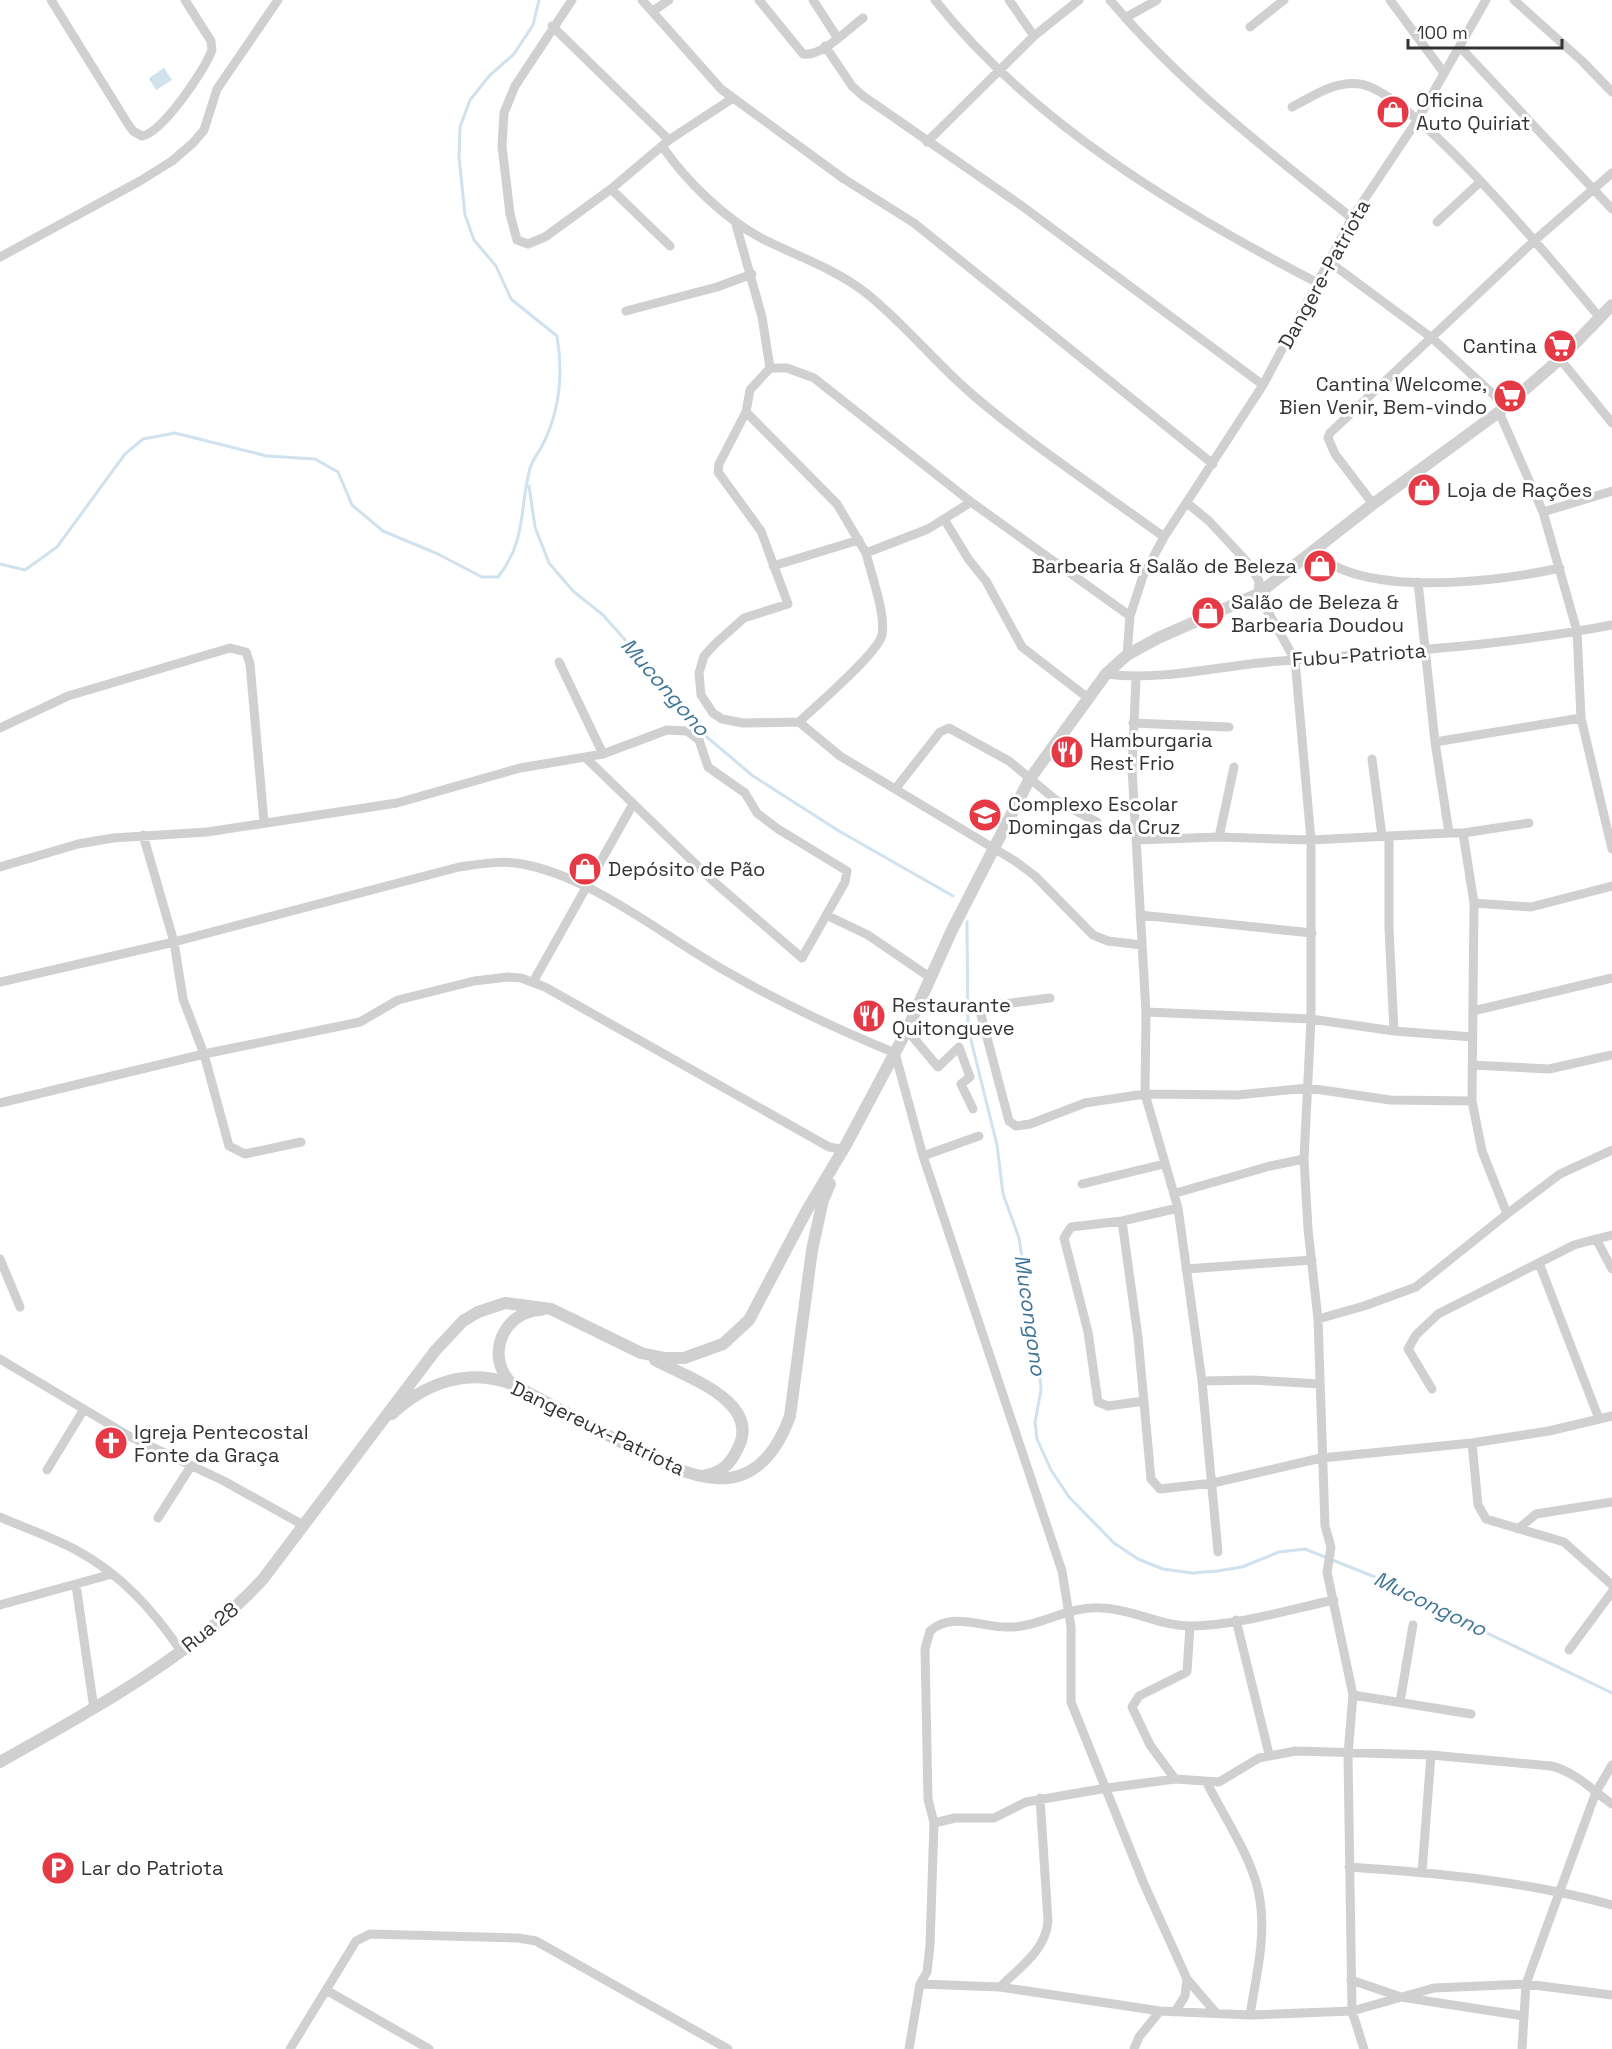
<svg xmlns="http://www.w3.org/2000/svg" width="1612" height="2049" font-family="'Space Grotesk',sans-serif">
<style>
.water{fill:url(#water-ripples)}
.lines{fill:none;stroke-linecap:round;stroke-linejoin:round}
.stream{stroke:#cfe2ee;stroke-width:3}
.minor{stroke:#d0d0d0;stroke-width:9}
.tertiary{stroke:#d0d0d0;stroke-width:12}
.labels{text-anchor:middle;stroke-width:6;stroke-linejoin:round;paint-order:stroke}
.poi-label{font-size:20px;fill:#333;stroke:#fff;text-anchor:start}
.street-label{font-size:20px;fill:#333;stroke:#fff}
.water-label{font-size:21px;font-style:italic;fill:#3f7597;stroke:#fff}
</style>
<defs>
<pattern id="water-ripples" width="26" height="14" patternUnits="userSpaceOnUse" patternTransform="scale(1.5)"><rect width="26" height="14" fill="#cfe2ee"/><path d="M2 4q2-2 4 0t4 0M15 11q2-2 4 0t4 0" fill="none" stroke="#b2c2cd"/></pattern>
</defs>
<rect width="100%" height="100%" fill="#fff"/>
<path class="water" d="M164,68L172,80L156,90L149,78Z"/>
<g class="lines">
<path class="stream" d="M529,486L535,527L549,563L573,591L603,615L627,642L695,727L753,776L839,831L953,896
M0,564L25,570L57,547L125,454L143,439L175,433L267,456L315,459L338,472L352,505L383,531L438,554L482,577H498C527,540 519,510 530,468C533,459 539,452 543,444C560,410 563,372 557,336L511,299L496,266L474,240L465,215L459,157L460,127L470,100L490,75L514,54L533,25L539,0
M967,922L968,1028L997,1145L1003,1194L1019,1238L1029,1307L1037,1340L1041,1390L1035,1422L1037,1439L1051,1470L1069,1497L1114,1543L1138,1559L1163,1569L1192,1573L1217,1571L1242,1567L1279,1552L1305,1549L1375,1577L1412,1597L1612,1693"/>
<path class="minor" d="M51,0L128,124L133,131L142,136C162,133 205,70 212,50L211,41L185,0
M572,0L515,86L504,113L502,146L510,214L517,240L528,244L545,237L611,189L669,140L733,98
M642,0L721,89L844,179L914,223L1213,464
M759,0L803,54C822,57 848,29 863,18
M813,0L837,37
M935,0C1031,122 1179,211 1316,282
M1009,0L1034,36
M1110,0C1181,84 1266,150 1352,218
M1390,0L1444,73
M1514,0L1582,61L1612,92
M653,11L669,0
M1125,18L1157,0
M552,26L669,140
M1250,27L1284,0
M825,46L852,86L863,96L1022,206L1263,385
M1460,47L1612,209
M1292,107C1313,96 1336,80 1360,84C1412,91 1562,272 1600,318
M927,142L1034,36L1079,0
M662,146C686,181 724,218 761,238C796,256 834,268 866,293C905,324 936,364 974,396C1034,447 1101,491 1164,537
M611,189L670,246
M735,221L762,317L770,368
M1437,222L1479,183
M0,257L140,181L172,161L193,143L204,130L217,89L278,0
M1328,261L1432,338L1506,406
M626,311L717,287L752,274
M1560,359L1612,423
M746,412L837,504L866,553L928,529L971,502
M1499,412L1543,512L1577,631L1581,718L1612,849
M1187,503L1209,521L1249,564L1259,581L1258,594L1295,660L1311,840V1019L1304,1159L1308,1229L1318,1319L1325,1526L1331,1547L1327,1572L1353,1695L1348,1754L1352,2011L1364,2049
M1373,504L1335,454L1328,438L1330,433L1535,240L1612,173
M1543,512L1612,491
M944,519L969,560L986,581L1022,647L1088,698
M1313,552C1322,557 1331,565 1341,569C1399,593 1501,581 1560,568
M773,566L859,540
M1130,616L971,502L814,378L787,368H770L750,390L746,412L719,464L718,472L761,531L788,604L744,618L716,643L704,656L699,673L701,695L713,713L722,719L743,723L799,722L840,756L1015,861L1035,876L1093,935L1108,941L1142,945
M1127,655L1130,616L1143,576L1164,537L1263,385L1352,218L1418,119L1486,0
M559,662L603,754
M1106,674C1159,681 1215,667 1268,662C1383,652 1499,647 1612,625
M1136,678L1132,769L1146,1012L1145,1094L1178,1208L1202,1381L1218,1552
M799,722C816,706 878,653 882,635C886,614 871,574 866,553
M1133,723L1229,727
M0,728L68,696L230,648L246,652L250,664L264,822
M1435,742L1581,718
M1372,759L1382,836
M896,788L940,732L949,728L1009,761L1057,801L1097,822
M1463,833L1529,823
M143,835L174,942L183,999L204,1054L229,1146L245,1154L301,1142
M1389,836V928L1394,1031
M1219,837L1234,767
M1137,840L1219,837L1311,840L1449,833
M0,867L78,844L113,838L207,832L397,803L520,768L603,754L667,730L687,731L699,740L708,767L745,793L757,813L778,829L847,871L845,882L802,958L713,881L585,757
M1474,903L1531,907L1612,886
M826,915L868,935L931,978
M1140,915L1312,933
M0,982L174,942L459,867C480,864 501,860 522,864C594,877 667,939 731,974C783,1004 839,1030 895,1053L923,1156L1062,1571L1071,1627V1702L1144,1884L1187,1979L1185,1996L1175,2012
M533,982L633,804
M1050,998L988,1006L981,1015L1009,1121L1016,1126L1030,1124L1085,1103L1145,1094L1237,1095L1308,1088L1390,1100L1472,1101L1474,903L1463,833H1449L1435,742L1418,582
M1473,1011L1612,978
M1146,1012L1311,1019L1394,1031L1472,1037
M907,1030L938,1067L959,1047L970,1077L961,1084L973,1109
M1472,1065L1549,1069L1612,1055
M1472,1101L1482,1151L1507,1214L1560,1174L1612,1150
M0,1103L204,1054L360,1022L398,1000L474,981L508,977L521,978L545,987L829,1147L840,1149L844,1146
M923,1156L979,1136
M1082,1184L1164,1164
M1176,1193L1270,1166L1304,1159
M1122,1221L1138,1337L1151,1479L1160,1489L1213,1483L1321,1458L1472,1443L1549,1431L1612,1416
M1612,1235L1596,1239L1612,1269
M0,1259L20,1307
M1539,1263L1599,1419
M1186,1269L1312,1260
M1318,1319L1364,1306L1416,1287L1507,1214
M0,1359L129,1436L224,1481L303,1525
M1202,1381L1253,1380L1320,1384
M1432,1389L1408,1349L1416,1335L1438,1314L1574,1245L1596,1239
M1144,1401L1108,1406L1098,1402L1088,1332L1064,1238L1071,1227L1122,1221L1178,1208
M1472,1443L1478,1505L1486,1519L1564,1542L1612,1585
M47,1470L84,1409
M0,1517C25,1528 52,1537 76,1550C121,1574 153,1610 181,1651
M158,1518L191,1466
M1518,1529L1536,1514L1612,1502
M76,1585L94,1709
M0,1605L112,1574
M1236,1620L1269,1754
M1569,1650L1612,1592
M1353,1695L1471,1714
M1400,1702L1413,1625
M1175,1779L1150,1745L1132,1707L1139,1696L1187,1672L1190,1626
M1207,1783C1224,1817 1255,1862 1260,1900C1266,1938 1256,1977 1250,2015
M934,1823L955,1818H994L1026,1802L1107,1788L1175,1779L1219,1782L1259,1758L1296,1751L1431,1755L1551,1766C1576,1772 1592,1790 1612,1804
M1349,1867C1437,1873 1526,1881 1612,1905
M1422,1872L1431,1755
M1187,1979L1216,2013
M1351,1980L1401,1997L1524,2016
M920,1984L1000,1987L1160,2011L1250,2015L1352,2011L1434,1988L1526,1984L1612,1995
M1000,1987C1020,1967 1046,1950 1048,1921L1040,1798
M326,1990L429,2049
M290,2049L356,1941L370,1934L518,1938L536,1941L728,2049
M909,2049L920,1984L927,1972L930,1945L934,1823L928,1799L925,1649L930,1631C953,1611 982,1628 1009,1627C1041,1627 1066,1606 1102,1608C1132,1609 1160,1626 1191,1626C1239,1625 1288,1610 1334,1600
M1134,2049L1139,2037L1160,2011
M1522,2049L1526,1984L1596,1792L1612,1765"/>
<path class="tertiary" d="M655,1360C686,1377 764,1402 737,1450C731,1463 721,1473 706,1475
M512,1384C484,1357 503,1311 541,1310
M392,1414C426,1382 470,1367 514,1385C548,1403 582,1421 615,1439C684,1475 754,1515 790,1416L812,1250L823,1200L830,1184
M0,1762C92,1710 190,1658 263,1579L435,1351L463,1321L478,1312L505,1303L551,1309L641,1353L665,1358H684L723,1344L749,1320L807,1210L847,1143L907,1030L952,930L1029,780L1106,674L1127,655L1158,638L1258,594L1373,504L1499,412L1560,359L1612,305"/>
</g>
<defs>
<g id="shop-disc" transform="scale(1.725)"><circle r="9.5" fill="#e63946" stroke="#fff"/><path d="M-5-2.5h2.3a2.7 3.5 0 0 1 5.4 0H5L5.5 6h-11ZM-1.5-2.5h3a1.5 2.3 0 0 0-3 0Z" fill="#fff"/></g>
<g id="supermarket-disc" transform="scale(1.725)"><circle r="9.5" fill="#e63946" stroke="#fff"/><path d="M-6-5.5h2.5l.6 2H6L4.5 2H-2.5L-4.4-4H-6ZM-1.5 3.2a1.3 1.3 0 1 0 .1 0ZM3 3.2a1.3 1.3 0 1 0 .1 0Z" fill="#fff"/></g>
<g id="restaurant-disc" transform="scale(1.725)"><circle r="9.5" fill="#e63946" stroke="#fff"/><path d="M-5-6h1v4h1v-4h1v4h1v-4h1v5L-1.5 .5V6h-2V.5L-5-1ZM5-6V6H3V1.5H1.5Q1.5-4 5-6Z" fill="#fff"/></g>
<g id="school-disc" transform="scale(1.725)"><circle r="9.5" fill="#e63946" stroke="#fff"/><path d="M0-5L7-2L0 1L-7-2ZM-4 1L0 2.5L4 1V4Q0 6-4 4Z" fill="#fff"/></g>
<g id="church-disc" transform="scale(1.725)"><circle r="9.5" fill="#e63946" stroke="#fff"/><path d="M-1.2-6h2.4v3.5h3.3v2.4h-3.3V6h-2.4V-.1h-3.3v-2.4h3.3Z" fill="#fff"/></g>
<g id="parking-disc" transform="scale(1.725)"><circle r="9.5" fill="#e63946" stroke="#fff"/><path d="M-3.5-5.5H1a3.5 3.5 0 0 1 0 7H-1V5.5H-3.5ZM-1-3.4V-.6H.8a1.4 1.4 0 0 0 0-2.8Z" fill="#fff"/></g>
</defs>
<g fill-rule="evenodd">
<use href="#shop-disc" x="1393" y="112"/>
<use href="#supermarket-disc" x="1560" y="346"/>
<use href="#supermarket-disc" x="1510" y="396"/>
<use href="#shop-disc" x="1424" y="490"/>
<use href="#shop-disc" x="1320" y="566"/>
<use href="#shop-disc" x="1208" y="613"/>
<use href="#restaurant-disc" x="1067" y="752"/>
<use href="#school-disc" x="985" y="815"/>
<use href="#shop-disc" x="585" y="869"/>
<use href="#restaurant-disc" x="869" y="1016"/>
<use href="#church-disc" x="111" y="1443"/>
<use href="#parking-disc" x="58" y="1868"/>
</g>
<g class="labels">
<g class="poi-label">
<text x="1416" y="107">Oficina<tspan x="1416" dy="23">Auto Quiriat</tspan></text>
<text x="1537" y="353" text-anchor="end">Cantina</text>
<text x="1487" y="391" text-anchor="end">Cantina Welcome,<tspan x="1487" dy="23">Bien Venir, Bem-vindo</tspan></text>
<text x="1447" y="497">Loja de Rações</text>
<text x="1297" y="573" text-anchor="end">Barbearia &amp; Salão de Beleza</text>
<text x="1231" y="609">Salão de Beleza &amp;<tspan x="1231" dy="23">Barbearia Doudou</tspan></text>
<text x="1090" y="747">Hamburgaria<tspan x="1090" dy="23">Rest Frio</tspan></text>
<text x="1008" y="811">Complexo Escolar<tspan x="1008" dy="23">Domingas da Cruz</tspan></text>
<text x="608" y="876">Depósito de Pão</text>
<text x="892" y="1012">Restaurante<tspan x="892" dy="23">Quitongueve</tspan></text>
<text x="134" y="1439">Igreja Pentecostal<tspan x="134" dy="23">Fonte da Graça</tspan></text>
<text x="81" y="1875">Lar do Patriota</text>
</g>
<g class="street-label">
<text transform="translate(1324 274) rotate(-61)" y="7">Dangere-Patriota</text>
<text transform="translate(1359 655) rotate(-4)" y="7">Fubu-Patriota</text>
<text transform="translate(598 1428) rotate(26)" y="7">Dangereux-Patriota</text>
<text transform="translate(210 1627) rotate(-39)" y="7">Rua 28</text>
</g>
<g class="water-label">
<text transform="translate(665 687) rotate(49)" y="7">Mucongono</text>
<text transform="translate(1030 1315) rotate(82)" y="7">Mucongono</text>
<text transform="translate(1430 1604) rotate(26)" y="7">Mucongono</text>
</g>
</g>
<path d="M1408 39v9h154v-9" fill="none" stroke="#333333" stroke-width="3"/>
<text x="1417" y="39" font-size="18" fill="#333333" stroke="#ffffff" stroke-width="4.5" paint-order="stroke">100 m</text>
</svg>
